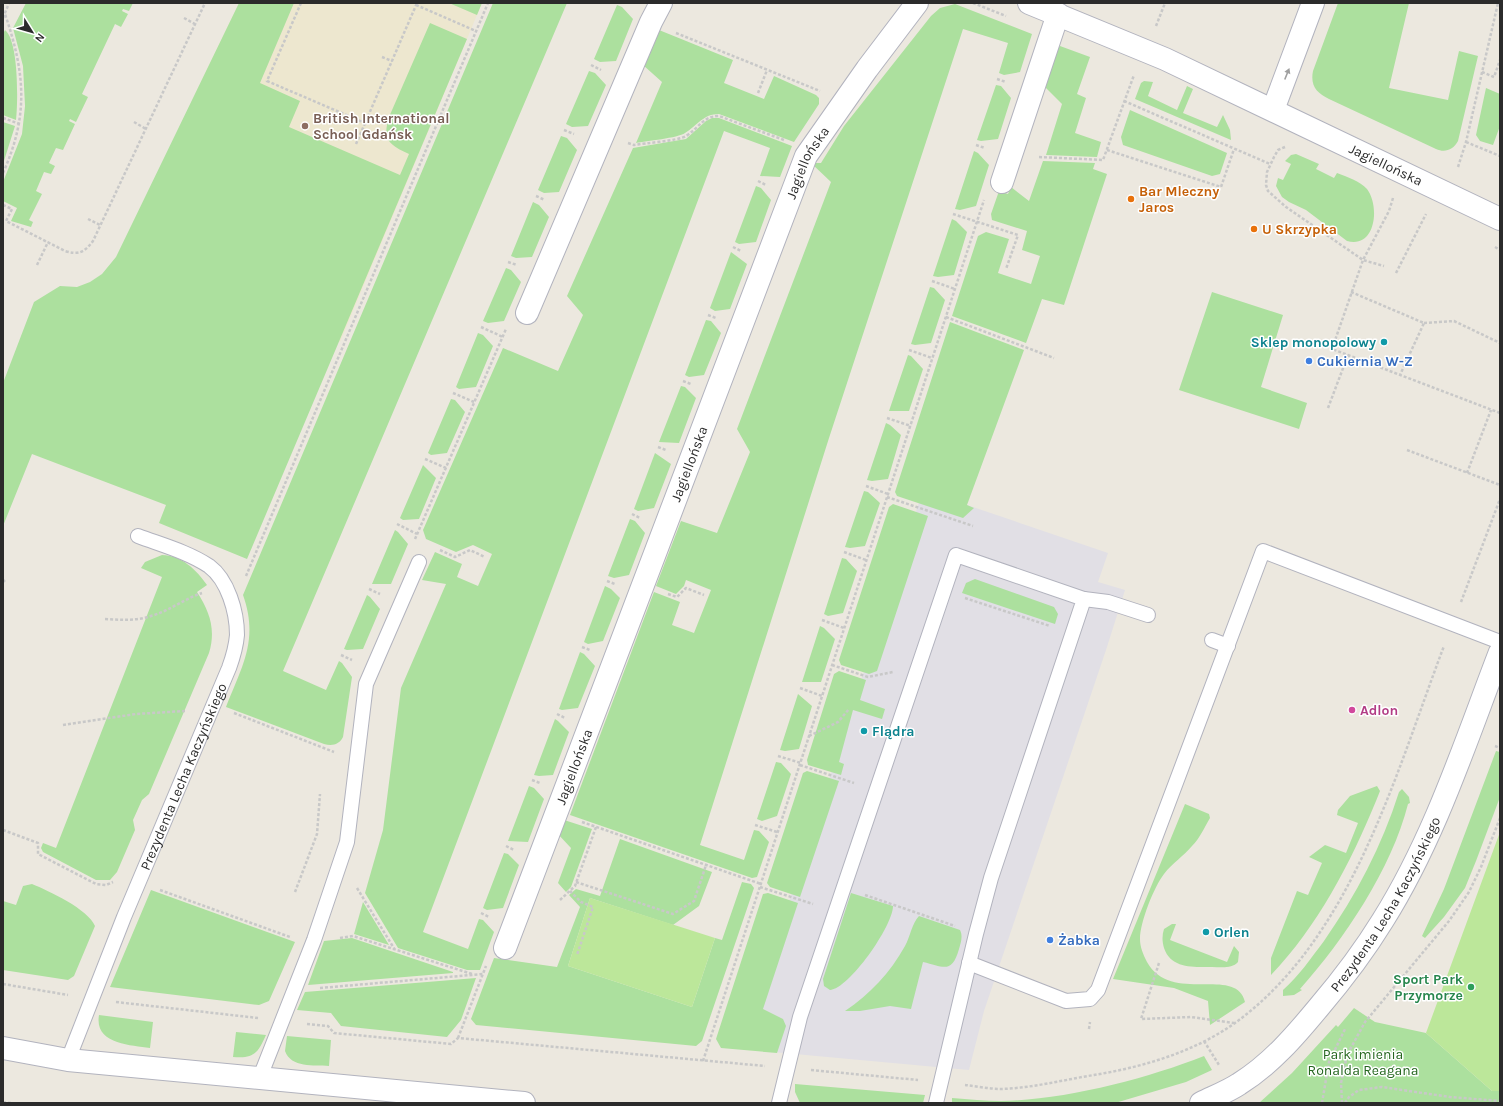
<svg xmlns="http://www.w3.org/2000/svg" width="1503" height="1106" font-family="Karla,sans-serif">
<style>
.industrial{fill:#e1dfe5}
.education{fill:#ede7cf}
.green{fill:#ace09e}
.pitch{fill:#bce79a}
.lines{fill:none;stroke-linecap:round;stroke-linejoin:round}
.service-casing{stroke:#b2b3be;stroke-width:16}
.minor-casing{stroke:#b2b3be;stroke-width:24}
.tertiary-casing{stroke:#b2b3be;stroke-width:24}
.path{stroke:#c8c8c8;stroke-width:2.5;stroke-dasharray:3 2;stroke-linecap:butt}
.service{stroke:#fff;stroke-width:14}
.minor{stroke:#fff;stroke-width:22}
.tertiary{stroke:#fff;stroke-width:22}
.oneway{fill:#a0a0a0}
.education-dot{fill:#8d6e63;stroke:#fff;stroke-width:1.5}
.food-dot{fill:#e8710a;stroke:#fff;stroke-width:1.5}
.culture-dot{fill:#0f9aa8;stroke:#fff;stroke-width:1.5}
.shop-dot{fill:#3f7fe0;stroke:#fff;stroke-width:1.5}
.hotel-dot{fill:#d1479c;stroke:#fff;stroke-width:1.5}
.leisure-dot{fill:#2e9e5b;stroke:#fff;stroke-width:1.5}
.labels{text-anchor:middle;stroke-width:3;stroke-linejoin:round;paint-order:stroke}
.education-label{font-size:14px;font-weight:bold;fill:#785e54;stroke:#fff;text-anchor:start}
.street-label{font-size:14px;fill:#2b2b2b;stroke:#fff}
.food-label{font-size:14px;font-weight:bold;fill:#c56008;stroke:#fff;text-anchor:start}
.culture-label{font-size:14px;font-weight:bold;fill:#0d838f;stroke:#fff;text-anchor:start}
.shop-label{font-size:14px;font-weight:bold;fill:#366cbe;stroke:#fff;text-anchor:start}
.hotel-label{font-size:14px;font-weight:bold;fill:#b23c85;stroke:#fff;text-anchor:start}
.leisure-label{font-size:14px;font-weight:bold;fill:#27864d;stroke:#fff;text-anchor:end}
.park-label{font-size:14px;fill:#24661e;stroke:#fff}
</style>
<rect width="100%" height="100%" fill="#ece8df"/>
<path class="industrial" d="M923,490L1108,553L1098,582L1125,590L1106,650L984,1011L969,1070L741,1049Z"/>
<path class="education" d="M239,3H482L340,342L121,249Z"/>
<path class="green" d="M26,3H133L129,11L123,9L122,11L128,14L121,27L115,24L82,94L88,97L76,122L70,119L69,121L75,124L63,150L56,148L49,163L55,166L51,174L44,172L36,191L42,194L29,220L33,222L31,227L11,221L17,208L3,201V182L22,134L25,106L23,66L13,28Z
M239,3H294L260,83L300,101L289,127L400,175L409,154C389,145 382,140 389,117L430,23L467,39L247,559L159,523L166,505L32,454L3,526V383L34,302L60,286L77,287L90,282L102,274L116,257Z
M449,3H482L477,15Z
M493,3H567L283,671L326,690L339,661L342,663L352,677L343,737C339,745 332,746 324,744L226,707C242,666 259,640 243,595Z
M1338,3H1409L1389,88L1448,100L1459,51L1478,56L1458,141C1453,150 1445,153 1436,149L1329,99C1317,93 1310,86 1313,71Z
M955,4L1032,34L1020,72L1004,75L999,73L1008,43L963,29L829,438L700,845L744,860L754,830L759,831L769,842L757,877L752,878L570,815L654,592L680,602L672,625L694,633L711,590L686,580L684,586L676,594L656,586L681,521L717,533L750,452L737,429L831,182L811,163H821L844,126L931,16L940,8Z
M617,5L622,7L633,19L616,61L600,62L594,59Z
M5,30C19,41 18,103 16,120L3,115V34Z
M659,30L733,60L724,83L764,99L774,76L816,95L819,98V104L794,142L719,114C703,114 698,125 685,133C678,138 646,141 636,143L662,82L643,65Z
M1060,46L1090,57L1077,94L1086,98L1075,133L1101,142L1097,157L1046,155L1062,104L1044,86L1056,48Z
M589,71L595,73L606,85L588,126L572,127L566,124Z
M1144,81L1153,82L1148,96L1177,110L1187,86L1193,89L1183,113L1217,127L1223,115L1230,130L1231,140L1135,99L1141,83Z
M996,85L1001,86L1011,98L998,139L981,141L977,140Z
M1486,88L1500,94V126L1493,145L1480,141L1476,135Z
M1130,110L1227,153L1220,174L1212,176L1123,145L1121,137Z
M712,118H719L792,146L780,177L760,176L770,148L724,131L423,932L468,949L479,919L483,920L494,932L480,970H467L398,948L365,893L383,830L401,688L446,584L422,580L435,552L462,564L457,577L478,586L492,554L473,545L456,552L426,539L423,530L503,348L558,371L583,315L567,296L633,148L686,139L706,121Z
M3,122L15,126L3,164Z
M561,136L567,138L577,150L559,192L544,193L538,190Z
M974,151L978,153L989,165L976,206L960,210L955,209Z
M1296,154L1319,164L1316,169L1334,178L1337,173C1347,177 1360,181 1367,189C1380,206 1376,249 1347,241L1306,210L1289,202L1282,197L1276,186L1278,178L1283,180L1291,164L1285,161L1291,155Z
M1043,161L1095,163L1093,169L1107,174L1064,305L1042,299L1026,343L952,316L978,236L986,232L1009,239L998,273L1031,284L1040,256L1022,250L1027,231L992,220L991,214L999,191L1008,194L1011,187L1029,201Z
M756,186L761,188L771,200L756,242L739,244L735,242Z
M533,202L539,205L549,217L532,257L516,258L511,256Z
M952,219L956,221L967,232L954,275L938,277L933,276Z
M731,252L747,264L730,309L715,311L710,308Z
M506,268L511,270L521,282L504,321L488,323L483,321Z
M930,287L934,288L945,300L931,343L915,345L911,344Z
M1212,292L1283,315L1261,387L1307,403L1299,429L1179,390Z
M706,320L711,321L721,333L704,375L689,377L685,375Z
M950,322L1024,350L967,505L974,508L963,518L897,496L895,492Z
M478,333L483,335L493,346L476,387L459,389L456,387Z
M908,355L911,356L923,369L909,411H889Z
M681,386L685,387L696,398L679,443L659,442Z
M451,399L455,400L465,412L447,453L431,455L428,453Z
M886,423L890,425L901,435L888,479L872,481L867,480Z
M655,453L671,464L654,508L638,511L634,509Z
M423,465L436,478L419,519L403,520L400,518Z
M864,491L868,492L880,503L865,546L850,548L845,547Z
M893,504L928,516L877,671L869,674L841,665L839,660L889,507Z
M630,519L635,521L645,533L629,575L614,578L608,576Z
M395,530L398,532L408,544L391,584H372Z
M162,555C181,555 197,570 207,585L197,592C210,612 216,630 209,653L149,794L142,800L133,820L135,830L117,872L110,880H96L43,852L41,848L43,843L56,848L162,577L141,568L145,562Z
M842,558L846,559L857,571L843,613L828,616L824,614Z
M975,579L1054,607L1058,614L1055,624L962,593L966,583Z
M605,586L611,589L620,598L603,641L588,644L584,642Z
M367,595L370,597L380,609L363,649L347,650L344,649Z
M820,626L824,628L835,639L821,682H802Z
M580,652L584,654L595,666L578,708L562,710L559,709Z
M839,671L866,680L860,700L885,709L882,719L853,710L839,762L844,764L841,775L808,765L807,760L834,674Z
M798,694L812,706L799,749L785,751L780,750Z
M555,719L558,721L569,732L553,775L539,776L534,775Z
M1496,751L1500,752V797L1476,861L1465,888L1444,917L1425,938L1422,936L1444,889Z
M776,762L781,763L791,774L777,816L762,821L757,819Z
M807,771L839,781L800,897L770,887L767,883L803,773Z
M529,786L534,788L544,799L528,842L508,841Z
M1377,786L1380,791L1376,801C1350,864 1318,926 1271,975V958L1297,891L1308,895L1322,863L1309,857L1325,845L1346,853L1358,823L1337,815L1338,810L1350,796Z
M1402,789L1409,797L1410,803L1408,804C1392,868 1344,940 1300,989L1302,990L1294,995L1283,996V990C1299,976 1311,958 1324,941C1356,895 1382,846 1399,792Z
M1185,804L1209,814L1210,818C1204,828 1200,838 1192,846C1184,856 1172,863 1164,874C1154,887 1140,922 1140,939C1140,947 1143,954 1147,962C1171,1005 1236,965 1245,1002L1210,1025L1208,1001L1174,988L1113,979Z
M561,819L592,829L571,887L566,892L558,883L571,848L556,832Z
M620,839L712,872L699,906L673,925L590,898L568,966L692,1007L715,938L722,940L742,882L751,884L754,888L702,1041L696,1046L476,1025L471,1019L494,958L557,967L580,907L569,895L576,889L600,896Z
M504,853L508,854L519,865L503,908L487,910L483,908Z
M32,884C49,891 88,909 95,926L74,976L68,980L3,970V901L16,905L23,886Z
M151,890L295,942L269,1001L259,1005L110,987Z
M768,893L798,903L763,1009L783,1019L786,1026L777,1053L721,1048L716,1039L763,894Z
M851,893L893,906C893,926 849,989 830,990L824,986L823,979Z
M363,902L389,945L354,934Z
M919,916L960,930C963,936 961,942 959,949C952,974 944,967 923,962L911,1009L890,1006L860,1011H845C870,994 890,973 905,946C910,937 912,923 919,916Z
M1172,924H1176L1170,940L1227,962L1234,946L1239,952L1238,962C1232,969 1221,967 1212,967C1194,967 1171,969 1164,948C1162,941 1162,935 1164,929Z
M352,938L453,972V973L308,985L324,941Z
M476,978L461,1020L447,1037L341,1026L331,1013L297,1010L305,992Z
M1354,1008L1375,1022L1426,1033L1492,1091H1500V1103H1259L1292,1073L1336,1025L1338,1027Z
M99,1015L153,1022L150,1048C130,1045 94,1044 99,1015Z
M236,1032L266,1035C258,1053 254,1059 233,1057Z
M287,1036L331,1040L329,1066C314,1065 291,1068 285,1051Z
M1204,1056L1212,1070L1186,1082L1115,1103H952V1098C969,1099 985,1101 1001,1101C1064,1100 1146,1079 1204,1056Z
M795,1084L925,1095L923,1103H800L795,1092Z"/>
<path class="pitch" d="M1500,832V1091H1492L1426,1033Z
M590,898L715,938L692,1007L568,966Z"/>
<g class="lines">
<g class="service-casing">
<g id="service">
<path d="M1084,599L1108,602L1148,615"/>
<path d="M1212,640L1228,646"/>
<path d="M969,963L1066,1001L1090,999L1098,990L1263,551L1500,642"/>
<path id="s1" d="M68,1060L124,917L229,668C233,657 236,647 237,635C237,612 228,580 209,566C188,552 162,545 138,536"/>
<path d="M260,1077L314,940L347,842L366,684L419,562"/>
<path d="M779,1103L800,1017L956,555L1084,599L991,878L976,934L936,1103"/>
</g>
</g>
<g class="minor-casing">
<g id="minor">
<path id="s2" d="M1029,3L1165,59L1500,219"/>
<path d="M1273,110L1313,3"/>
<path d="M1002,182L1058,14"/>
<path d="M527,313L651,22L661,3"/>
<path id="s3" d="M505,948L806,156L867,69L917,3"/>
</g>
</g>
<g class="tertiary-casing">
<g id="tertiary">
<path d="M3,1048L68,1060L524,1103"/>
<path id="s4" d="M1201,1103C1213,1097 1227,1092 1239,1084C1271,1064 1295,1036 1319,1007C1342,980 1364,951 1383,920C1435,837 1465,743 1500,652"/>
</g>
</g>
<path class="path" d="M301,3L267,81L365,123
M973,3L1006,16
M416,5L476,31
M3,18L9,3
M184,18L195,24
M1156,26L1165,3
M676,33L820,91
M382,57L392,61
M591,65L601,70
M1482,72L1494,77L1500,60
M997,79L1006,82
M758,93L767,70
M1124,101L1270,164
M3,118L20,124
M134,122L146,129
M564,130L574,134
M1466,142L1500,156
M628,143L634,145C645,143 678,141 686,136C699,128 703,116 719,116L784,140
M356,144L417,3
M976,145L985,148
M1285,147L1278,150L1274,157L1267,172L1266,185L1268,191L1286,207L1363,260L1384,266
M1107,150L1221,187L1234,149
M1039,157L1103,160L1134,75
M1458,167L1466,142L1498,3
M3,173C29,115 25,73 5,14
M758,181L766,185
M536,196L545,200
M1393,198L1389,211L1363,260L1332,349L1500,413
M3,205L12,209L6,221L65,251C78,255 84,253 93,241L205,3
M953,214L1018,235L1006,269
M88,219L100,225
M733,247L741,251
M1495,247L1500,250
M508,262L517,265
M37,265L48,242
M1396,273L1426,214
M932,281L955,289
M1351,292L1424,323L1400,375
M708,315L716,318
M946,317L1054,358
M1424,323L1454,321L1500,343
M481,327L503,337
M909,350L932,358
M683,381L691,384
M453,393L474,402
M1328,408L1348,355
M887,418L911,426
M658,447L666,450
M1407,450L1500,485
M425,459L446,468
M1467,473L1491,410
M866,486L888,494
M887,497L973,526
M632,514L640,518
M397,524L417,534
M415,539L506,329
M440,550L455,557L470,550L485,557
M844,552L866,560
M246,576L488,3
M607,581L615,584
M3,582L5,580
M369,589L380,594
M668,594L677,597L686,588L704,595
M965,598L1050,626
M1461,602L1500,499
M105,619C121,620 136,621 151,616C169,611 184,599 202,593
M822,620L844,628
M582,647L590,650
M341,655L352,660
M832,665L868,677L893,672
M800,688L822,696
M234,713L334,752
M557,714L565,718
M63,725L136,714L185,711
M809,736L838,722L849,709
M1495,746L1500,748
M778,756L801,763
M800,765L854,783
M532,780L540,783
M582,822L761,884
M755,825L777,832
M3,830L38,843V854L96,884L106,885L113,882
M506,846L514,850
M576,882L673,914L694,901L706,865
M760,887L813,904
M357,888L395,950
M160,890L290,937
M570,891L581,902L593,907L577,955
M295,892L317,834L320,794
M865,895L955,926
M560,900L575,886L596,827
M481,913L489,917
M340,938L353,936L472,974
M1159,963L1141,1019L1191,1017L1234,1023
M3,984L68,995
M320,988L483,974
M116,1002L258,1018
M307,1024L328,1026L334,1033L451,1044L458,1038L765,1066
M1089,1029L1090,1022
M458,1038L486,966
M1204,1041L1219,1065
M703,1061L984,200
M811,1070L918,1080
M965,1085C976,1086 989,1089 1001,1089C1032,1088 1063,1080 1094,1075C1143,1067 1194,1052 1235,1023C1352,938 1395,775 1444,646
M3,1102L11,1103
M1322,1103L1329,1062L1345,1029
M1342,1103L1341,1083L1347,1055L1365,1022L1449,921L1469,892L1481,867L1500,818
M1345,1103L1349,1097L1359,1090L1382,1087L1450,1097L1500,1101"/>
<use href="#service" class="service"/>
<use href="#minor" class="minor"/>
<use href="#tertiary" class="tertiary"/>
</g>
<defs><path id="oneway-solid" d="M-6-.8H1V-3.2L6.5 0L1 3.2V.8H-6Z"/></defs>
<use class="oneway" href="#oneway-solid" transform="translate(1287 74) rotate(-68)"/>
<circle class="education-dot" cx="305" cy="126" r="4"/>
<g class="food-dot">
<circle cx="1131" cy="199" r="4"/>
<circle cx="1254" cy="229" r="4"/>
</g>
<g class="culture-dot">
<circle cx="1384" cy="342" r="4"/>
<circle cx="864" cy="731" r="4"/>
<circle cx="1206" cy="932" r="4"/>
</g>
<g class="shop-dot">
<circle cx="1309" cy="361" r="4"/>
<circle cx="1050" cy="940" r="4"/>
</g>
<circle class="hotel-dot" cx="1352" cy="710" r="4"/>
<circle class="leisure-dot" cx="1471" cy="987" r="4"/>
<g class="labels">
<g class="education-label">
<text x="313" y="123">British International<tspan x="313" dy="16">School Gdańsk</tspan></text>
</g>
<g class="street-label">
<text dy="5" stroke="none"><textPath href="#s3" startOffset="842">Jagiellońska</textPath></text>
<text dy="5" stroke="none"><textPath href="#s2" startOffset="392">Jagiellońska</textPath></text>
<text dy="5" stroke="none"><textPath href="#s3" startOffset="518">Jagiellońska</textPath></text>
<text dy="5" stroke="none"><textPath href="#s3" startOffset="194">Jagiellońska</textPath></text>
<text dy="5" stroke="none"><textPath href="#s1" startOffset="306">Prezydenta Lecha Kaczyńskiego</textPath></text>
<text dy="5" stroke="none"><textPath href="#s4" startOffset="277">Prezydenta Lecha Kaczyńskiego</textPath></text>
</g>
<g class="food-label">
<text x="1139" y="196">Bar Mleczny<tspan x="1139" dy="16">Jaros</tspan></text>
<text x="1262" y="234">U Skrzypka</text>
</g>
<g class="culture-label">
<text x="1376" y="347" text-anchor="end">Sklep monopolowy</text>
<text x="872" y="736">Flądra</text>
<text x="1214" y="937">Orlen</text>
</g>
<g class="shop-label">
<text x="1317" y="366">Cukiernia W-Z</text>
<text x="1058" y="945">Żabka</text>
</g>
<g class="hotel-label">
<text x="1360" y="715">Adlon</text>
</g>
<g class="leisure-label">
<text x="1463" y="984">Sport Park<tspan x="1463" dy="16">Przymorze</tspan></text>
</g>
<g class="park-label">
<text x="1363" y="1059">Park imienia<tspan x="1363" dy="16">Ronalda Reagana</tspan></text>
</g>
</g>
<rect width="1503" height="1106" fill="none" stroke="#2b2b2b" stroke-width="8"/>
<g transform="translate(32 32) rotate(127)" stroke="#ffffff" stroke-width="3" paint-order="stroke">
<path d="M0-3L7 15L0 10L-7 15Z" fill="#2b2b2b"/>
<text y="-6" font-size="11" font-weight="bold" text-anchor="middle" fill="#2b2b2b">N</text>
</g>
</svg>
